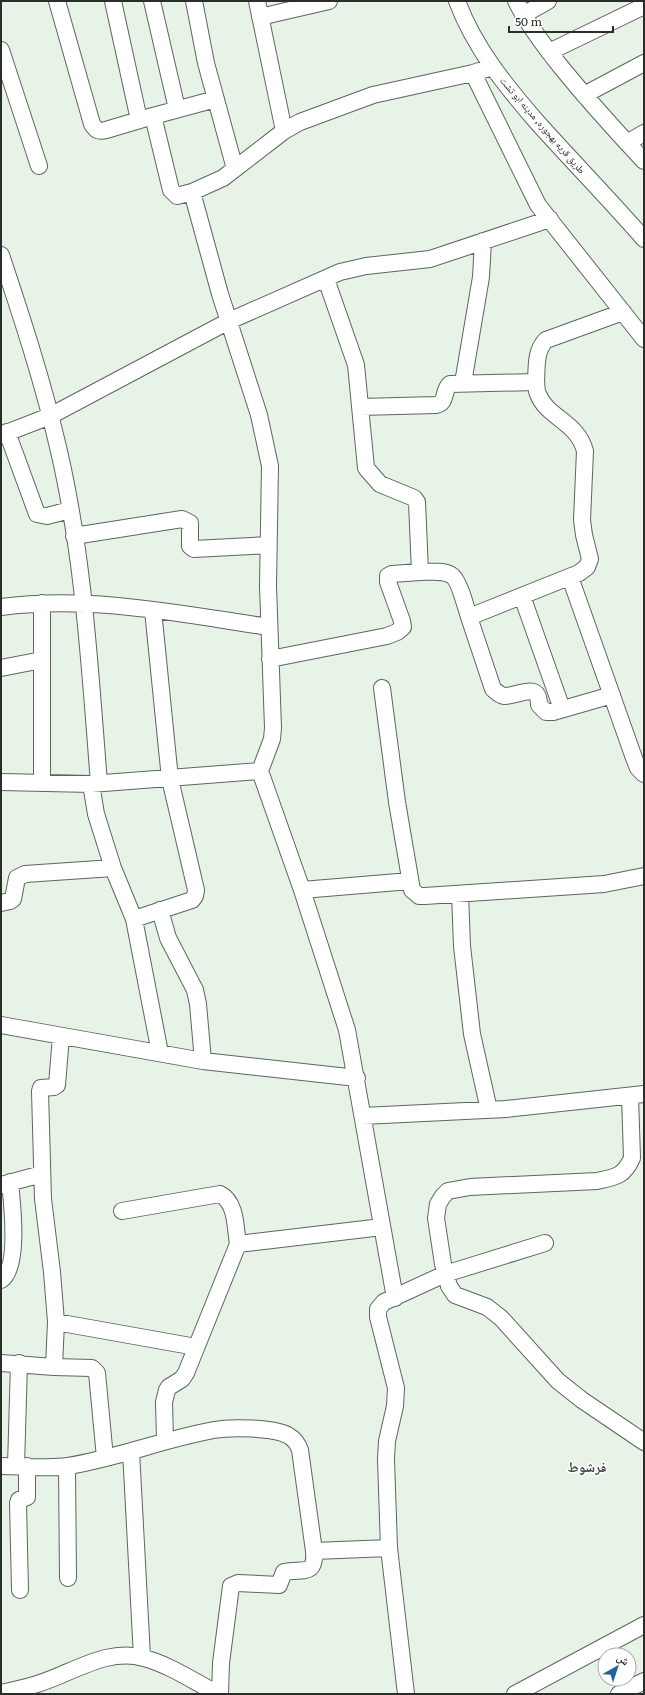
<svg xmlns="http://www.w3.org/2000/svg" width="645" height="1695" font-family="Literata,'Noto Naskh Arabic',serif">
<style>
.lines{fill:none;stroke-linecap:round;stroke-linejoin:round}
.minor-casing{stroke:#5c675c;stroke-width:18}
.minor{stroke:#fff;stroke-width:16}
.labels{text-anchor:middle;stroke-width:3;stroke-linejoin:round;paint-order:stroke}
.street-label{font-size:10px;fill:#2a2e2a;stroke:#fff}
.district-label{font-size:14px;font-weight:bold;fill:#3d483e;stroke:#fff}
</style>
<rect width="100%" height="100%" fill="#e6f3e6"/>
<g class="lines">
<g class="minor-casing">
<path id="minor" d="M57,1L92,124C96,130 98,132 106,130L153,116L171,190L177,196L192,192
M113,1L139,120
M152,1L177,109
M194,1L206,63L235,169
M257,1L284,131
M457,1C474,47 505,85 537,122C572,161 609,199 644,239
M516,1C528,25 544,46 561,67C587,99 615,130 644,161
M523,15L548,1
M260,17L329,1
M1,50L39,166
M549,52L644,6
M473,73L538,205L644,339
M584,95L644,63
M153,116L216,99
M627,143L644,133
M1,255C22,318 43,382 58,447C84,557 90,671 99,783
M463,383L481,277L483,241
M360,407L436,405C448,402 442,391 450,384L536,382C537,367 535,351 546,340L623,312
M7,432L37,514L47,516L70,510
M1,435L50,416L229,321L340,272L366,266L430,259L550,219
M74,536L182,519L190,523V546L194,549L268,545
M420,572C429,572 443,570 451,575C459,579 466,608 469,617L579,573L587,567L590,559L584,535L582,520L585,451C577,421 547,418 538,394C536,391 537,386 536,382
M570,577L634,758L638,768L644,774
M522,596L562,709
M1,607C90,595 181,614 269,627
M469,617L493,689C496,691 499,695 504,696C517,697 539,680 539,705L546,712H553L612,695
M270,659L387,636L397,632L403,627L402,621L388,582V576L392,574L420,572L417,502L414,498L380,484L366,468L356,365L326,279
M1,668L42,660
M382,688L397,802L412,890L419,896H425L604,884L644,876
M260,771L272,739L273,728L268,586L270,466L259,415L220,294L192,192L223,178L284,131L300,122L373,95L473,73L492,67
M1,782L91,784L260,771L302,890L410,881
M42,783V603
M91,784L96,814L113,868L134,919L160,1053
M302,890L347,1030L395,1298
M460,894L462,946L472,1034L489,1110
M1,903L10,901L13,899L17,878L25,874L113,868
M160,910L168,938L195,990L198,1004L203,1061
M134,919L192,900L195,896L196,890L170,779L153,610
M1,1025L203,1061L357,1078
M61,1036L57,1085L54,1087L41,1088L40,1091L43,1199L52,1272L56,1322L196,1347
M630,1096L632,1158C624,1176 616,1177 597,1181L470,1187L448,1191L443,1196L438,1204L436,1218L443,1264L449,1286L455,1295L487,1307L501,1318L558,1381L582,1400L644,1442
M363,1116L506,1109L644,1094
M1,1185L42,1174
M122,1211L220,1194C237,1203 235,1228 238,1244
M1,1280C20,1268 12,1202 10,1182
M56,1322L54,1367L92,1368L97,1373L105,1458
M1,1363L54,1367
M165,1441L164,1402L167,1390L169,1387L182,1379L186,1373L238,1244L382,1227
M131,1451L142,1657
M1,1466C21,1466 50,1469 68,1466C118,1458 164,1439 214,1430C229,1427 275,1427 289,1436C294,1439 298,1444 300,1450L314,1551L389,1548L406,1694
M16,1466L19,1363
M67,1466L68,1578
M389,1548L386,1459L387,1441L395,1406L396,1388L378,1317V1309L384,1302L445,1274L545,1243
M20,1590L18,1503L19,1500L27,1497V1466
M1,1693C13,1690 25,1688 37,1684C71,1674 107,1647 144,1658C170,1665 195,1682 218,1694
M220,1694L221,1663L231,1586L238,1583L279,1585L284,1572C302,1568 316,1577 314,1551
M515,1694L644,1625
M619,1694L644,1681"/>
</g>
<use href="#minor" class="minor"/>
</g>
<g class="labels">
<g class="street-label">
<text transform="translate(543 125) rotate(49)" y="4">طريق قريه بهجوره, مدينه ابو تشت</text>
</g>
<g class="district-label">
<text x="587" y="1472">فرشوط</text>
</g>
</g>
<rect width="645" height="1695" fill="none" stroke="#2a2e2a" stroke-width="4"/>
<g transform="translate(617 1667) rotate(39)"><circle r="19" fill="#ffffff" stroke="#aaabaa"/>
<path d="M0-3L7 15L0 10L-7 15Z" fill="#23649a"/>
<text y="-6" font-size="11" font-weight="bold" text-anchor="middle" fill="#2a2e2a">ش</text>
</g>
<path d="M509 26v6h104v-6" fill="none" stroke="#2a2e2a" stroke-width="2"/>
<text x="515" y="26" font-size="12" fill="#2a2e2a" stroke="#ffffff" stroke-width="3" paint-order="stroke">50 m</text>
</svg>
